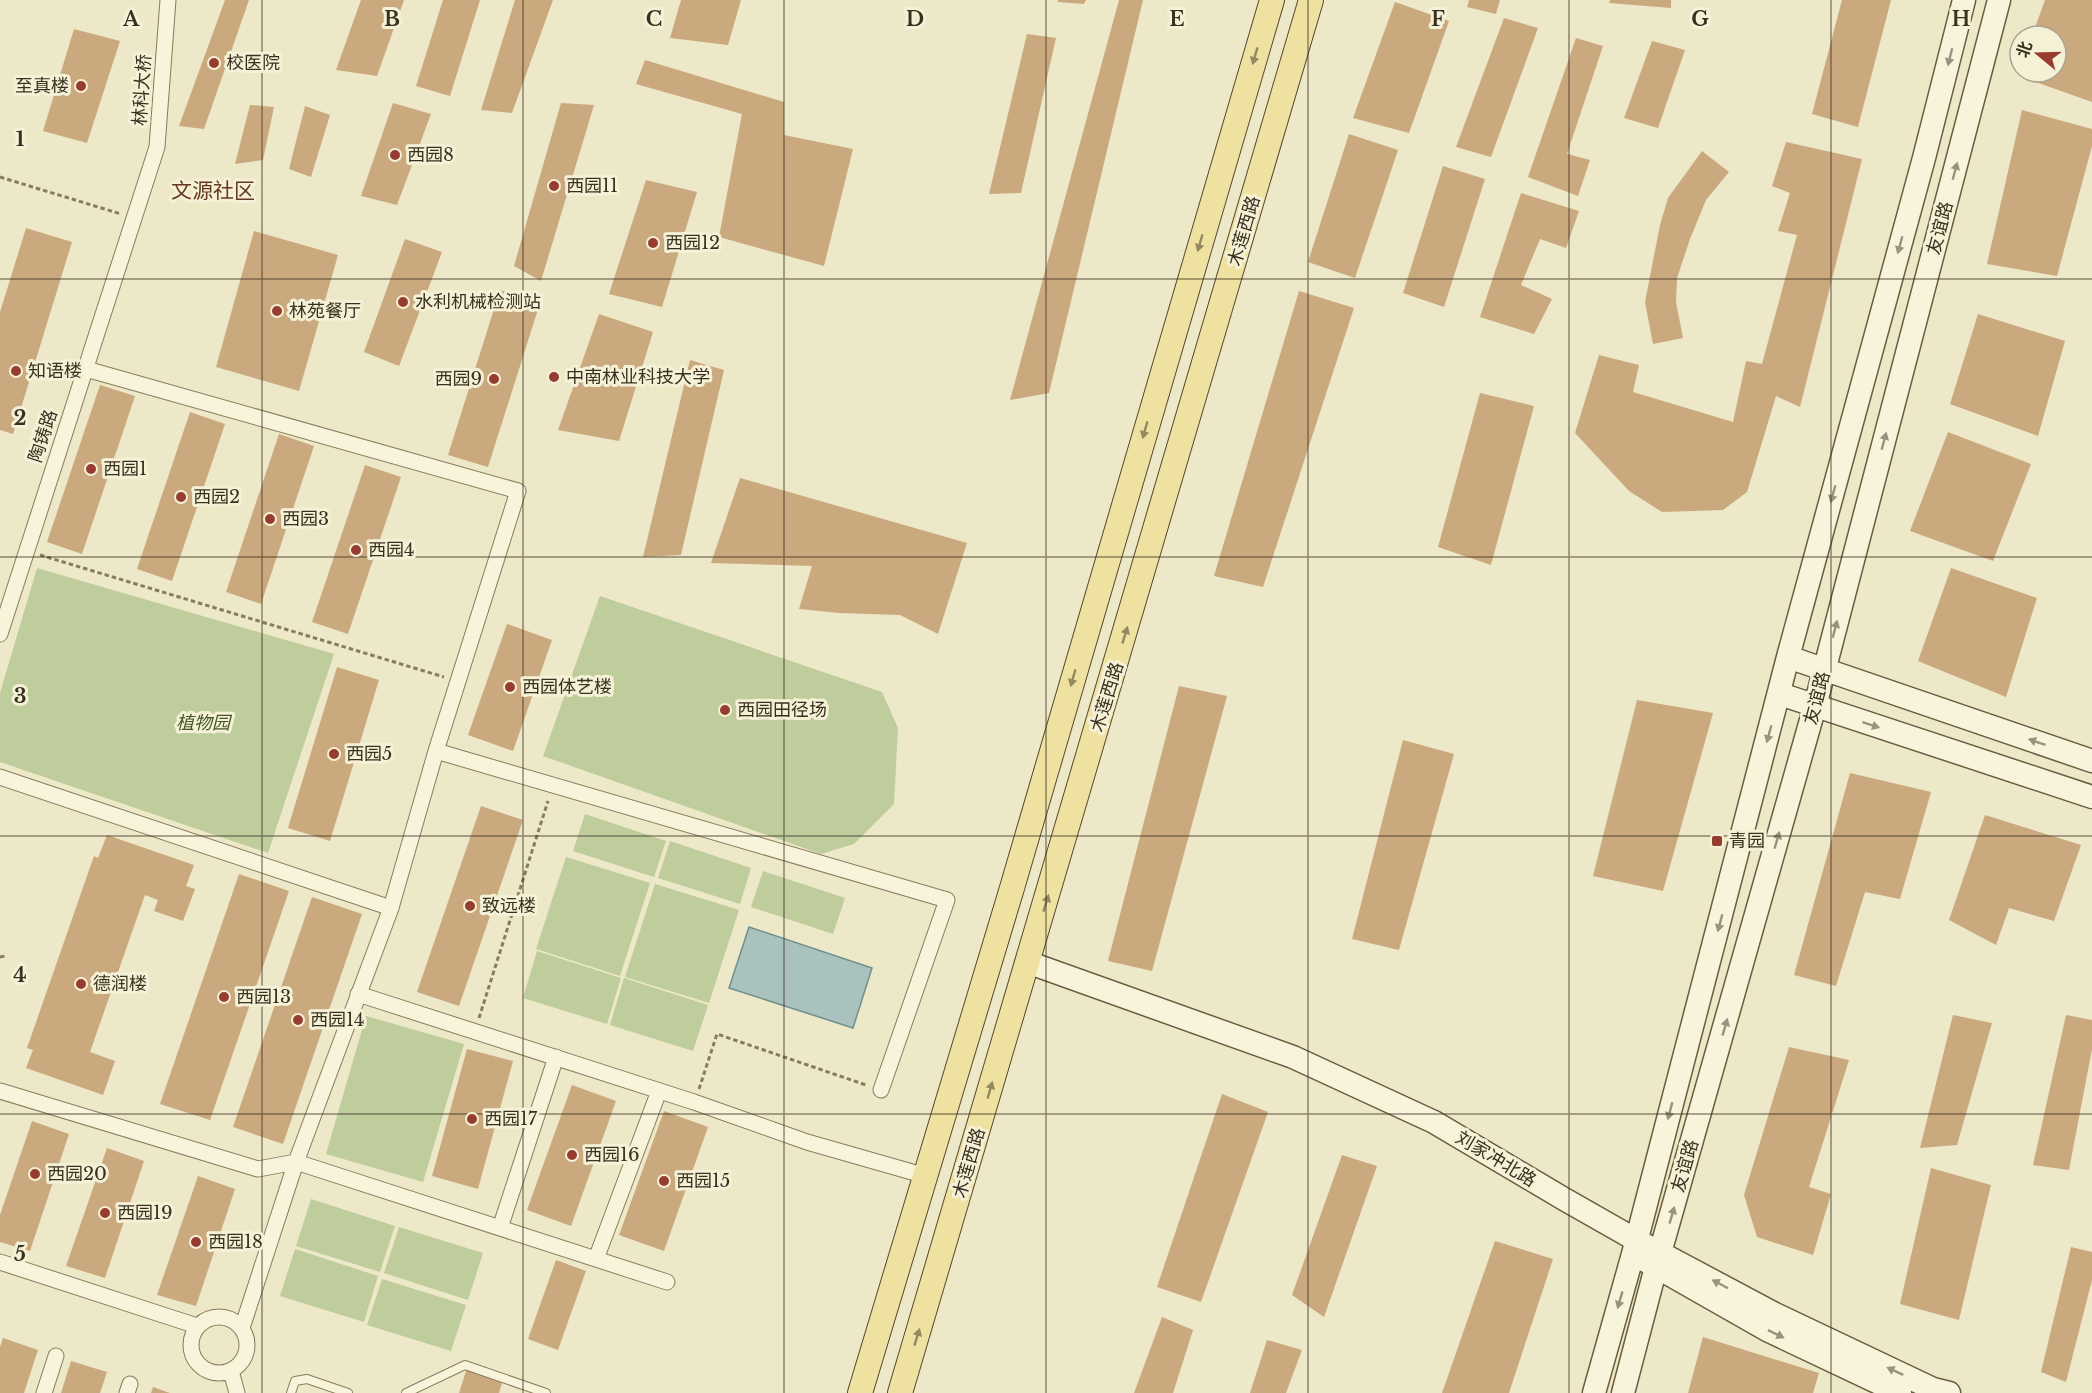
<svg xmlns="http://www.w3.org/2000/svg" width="2092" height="1393" font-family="'Libre Baskerville','Noto Sans SC',serif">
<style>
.green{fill:#bfcc9c}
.water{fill:#a9c2be;stroke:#6f908d;stroke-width:1.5}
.building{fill:#caa97f}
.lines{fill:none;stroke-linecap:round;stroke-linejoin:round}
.lane-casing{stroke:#897b5d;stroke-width:10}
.street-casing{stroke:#897b5d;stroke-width:17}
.secondary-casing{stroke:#6b5c40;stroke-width:25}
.primary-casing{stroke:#574831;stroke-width:26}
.path{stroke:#897b5d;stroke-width:3;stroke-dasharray:4.5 3;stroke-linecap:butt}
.lane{stroke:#f8f4db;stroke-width:8}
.street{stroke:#f8f4db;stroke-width:15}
.secondary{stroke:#f8f4db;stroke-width:22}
.primary{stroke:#efe2a1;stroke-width:24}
.oneway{fill:#948960}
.oneway2{fill:#99927e}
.grid{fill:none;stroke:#3a3020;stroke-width:1.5;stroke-opacity:0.55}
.poi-dot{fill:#963d2f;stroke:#f5f1d7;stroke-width:2}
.labels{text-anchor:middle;stroke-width:6;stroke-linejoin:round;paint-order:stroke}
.poi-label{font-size:18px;fill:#3a3020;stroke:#f5f1d7;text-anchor:start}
.street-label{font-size:18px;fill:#3a3020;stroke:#f5f1d7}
.park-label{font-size:18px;font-style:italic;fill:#435627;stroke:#f5f1d7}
.quarter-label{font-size:21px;fill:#653921;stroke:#f5f1d7}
.grid-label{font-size:20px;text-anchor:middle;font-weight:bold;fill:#3a3020;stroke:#f5f1d7;stroke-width:6;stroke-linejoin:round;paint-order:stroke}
</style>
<rect width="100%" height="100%" fill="#ede8c8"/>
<path class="green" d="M37,568L334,654L268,853L0,762V693Z
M600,596L882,692L898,728L894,804L854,844L821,854L543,756Z
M585,814L666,841L654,877L573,851Z
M670,841L751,868L740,904L658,878Z
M566,857L650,883L620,976L536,949Z
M763,871L845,898L833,934L751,907Z
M655,884L739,910L709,1003L625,977Z
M537,951L621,978L607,1024L523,998Z
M624,978L708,1005L693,1051L610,1025Z
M366,1016L464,1044L423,1182L326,1154Z
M311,1199L395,1226L380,1272L296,1246Z
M399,1227L483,1253L468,1300L384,1273Z
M295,1249L378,1276L364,1322L280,1296Z
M382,1279L466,1305L451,1351L367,1325Z"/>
<path class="water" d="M749,927L872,968L853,1028L729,988Z"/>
<path class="building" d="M225,0H249L204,129L179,126Z
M361,0H404L377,76L336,70Z
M443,0H480L450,96L416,86Z
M515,0H553L512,113L481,110Z
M681,0H741L728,45L670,38Z
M1058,0H1086L1084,4L1058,2Z
M1119,0H1143L1049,393L1010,400Z
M1469,0H1500L1496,14L1467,7Z
M1610,0H1671V8L1609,3Z
M1842,0H1891L1858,127L1812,114Z
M2045,0H2092V102L2019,76L2020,72H2056V36H2032Z
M1395,2L1449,21L1409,133L1353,118Z
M1504,18L1538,28L1491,157L1456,147Z
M74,29L120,41L87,143L43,131Z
M1027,34L1056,38L1021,193L989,194Z
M1576,38L1603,46L1567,154L1590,160L1578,196L1528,177Z
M1652,41L1685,50L1658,128L1624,118Z
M645,60L784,102V135L853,149L824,266L719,237L742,114L636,84Z
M393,103L431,114L397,205L361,196Z
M561,103L594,105L541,281L514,266Z
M250,105L274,107L263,160L235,164Z
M305,106L330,115L311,177L289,169Z
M2022,110L2092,129V146L2057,276L1987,264Z
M1349,134L1398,150L1355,278L1308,262Z
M1786,142L1862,159L1800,407L1776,396L1747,492L1723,510L1662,512L1629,491L1575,433L1599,355L1639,365L1633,392L1733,422L1746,361L1762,364L1797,235L1778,231L1790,193L1772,186Z
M1702,151L1729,172L1706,200L1690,239L1677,278L1676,302L1683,338L1653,344L1645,302L1660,225L1668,198Z
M1443,166L1485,179L1444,307L1403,293Z
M646,180L697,192L662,307L609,294Z
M1521,193L1579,211L1566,248L1540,239L1521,285L1552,299L1534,334L1480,317Z
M26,228L72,242L13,434L0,430V312Z
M254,231L338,255L299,391L216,367Z
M405,239L442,252L399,366L364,352Z
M500,290L540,303L488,467L448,455Z
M1299,291L1354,308L1263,587L1214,576Z
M599,314L653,332L619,441L558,430Z
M1978,314L2065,341L2038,436L1950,404Z
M690,360L724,370L681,555L643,557Z
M100,385L135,396L82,554L47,542Z
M1480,393L1534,406L1491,565L1438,547Z
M190,412L225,424L172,581L137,569Z
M1948,432L2031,464L1993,561L1910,531Z
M279,434L314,446L261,604L226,592Z
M365,465L401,477L348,634L312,622Z
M740,478L967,543L938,634L900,615L839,613L799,609L812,566L711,563Z
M1951,568L2037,598L2006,697L1918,661Z
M507,624L552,640L513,751L468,735Z
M337,667L379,680L330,841L288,828Z
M1179,686L1227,696L1152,971L1108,961Z
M1637,700L1713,713L1663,891L1593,876Z
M1403,740L1454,754L1399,950L1352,939Z
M1850,773L1931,792L1900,899L1865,892L1836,986L1794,975Z
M481,806L523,820L459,1006L417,992Z
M1985,815L2081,845L2054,921L2009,908L1996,945L1949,920Z
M107,835L194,865L186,886L195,889L183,921L154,911L158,900L145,895L90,1052L115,1061L103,1095L26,1068L33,1050L27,1048L94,856L98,858Z
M239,874L289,891L210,1120L160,1104Z
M312,897L362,914L283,1144L233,1127Z
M1953,1015L1992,1023L1957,1145L1920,1148Z
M2066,1015L2092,1020V1049L2069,1170L2033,1165Z
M1789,1047L1849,1060L1809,1187L1831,1194L1813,1255L1757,1237L1744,1195Z
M467,1049L513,1061L478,1189L432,1176Z
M572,1085L616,1101L571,1226L527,1210Z
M1222,1094L1268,1112L1201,1302L1157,1287Z
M664,1111L708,1127L664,1251L619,1235Z
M32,1121L69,1134L30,1251L0,1242V1215Z
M107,1148L144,1161L105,1278L66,1266Z
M1342,1155L1377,1166L1324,1317L1292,1295Z
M1931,1168L1991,1185L1959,1320L1900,1304Z
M198,1176L235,1189L196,1306L157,1295Z
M1495,1241L1553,1259L1509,1393H1442Z
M2071,1247L2092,1252V1280L2066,1382L2041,1372Z
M556,1260L586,1271L558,1350L528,1339Z
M1162,1317L1193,1330L1173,1393H1134Z
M1703,1337L1819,1373L1813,1393H1688Z
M3,1338L38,1350L24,1393H0V1347Z
M1267,1340L1302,1350L1286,1393H1250Z
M71,1361L107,1372L100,1393H61Z
M467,1368L503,1380L499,1393H459Z
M153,1387L170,1393H151Z"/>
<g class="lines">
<g class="lane-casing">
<path id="lane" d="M291,1393L295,1381L307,1379L348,1393
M406,1393L465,1365L546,1393"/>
</g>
<g class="street-casing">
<path id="street" d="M86,369L518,491L436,751L391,908L296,1162L242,1328
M0,634L157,147L168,0
M436,751L947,900L881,1090
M0,777L391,908
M358,994L694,1102L807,1142L926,1176
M0,1091L258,1169L296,1162L667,1282
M500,1228L556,1057
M596,1259L659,1091
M0,1262L197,1326
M191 1345a28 28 0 1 1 56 0a28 28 0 1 1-56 0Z
M231,1371L237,1393
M44,1393L56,1356
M127,1393L130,1384"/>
</g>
<g class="secondary-casing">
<path id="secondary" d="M1788,657L2092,761
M1780,694L2092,797
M1027,962L1293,1057L1434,1122L1564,1199L1636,1240L1775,1314L1933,1389L1949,1393
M1644,1260L1767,1330L1900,1393
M1594,1393L1633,1254L1788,657L1924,158L1964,0
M1623,1393L1656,1267L1815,706L1999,0"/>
</g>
<g class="primary-casing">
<path id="primary" d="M860,1393L1012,888L1272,0
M900,1393L1311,0"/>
</g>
<path class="path" d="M0,177L121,214
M40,555L444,677
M0,957L5,956
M479,1018L548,801
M699,1089L717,1034L866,1085"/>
<use href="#lane" class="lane"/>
<use href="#street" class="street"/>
<use href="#secondary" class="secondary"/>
<use href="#primary" class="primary"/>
</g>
<defs><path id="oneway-solid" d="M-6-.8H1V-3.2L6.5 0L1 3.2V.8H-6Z" transform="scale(1.5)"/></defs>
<g class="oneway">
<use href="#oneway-solid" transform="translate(1255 56) rotate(106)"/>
<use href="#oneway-solid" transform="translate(1200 243) rotate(106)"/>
<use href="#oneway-solid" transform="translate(1145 430) rotate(106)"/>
<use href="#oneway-solid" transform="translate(1125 635) rotate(-73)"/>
<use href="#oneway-solid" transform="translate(1073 678) rotate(106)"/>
<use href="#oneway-solid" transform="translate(1046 903) rotate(-73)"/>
<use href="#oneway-solid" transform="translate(990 1090) rotate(-74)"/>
<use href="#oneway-solid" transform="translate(917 1337) rotate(-73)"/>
</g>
<g class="oneway2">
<use href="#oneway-solid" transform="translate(1950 57) rotate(104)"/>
<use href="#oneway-solid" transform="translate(1955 171) rotate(-75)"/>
<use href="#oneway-solid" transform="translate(1900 245) rotate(105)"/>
<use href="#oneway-solid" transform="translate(1884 441) rotate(-75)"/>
<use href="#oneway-solid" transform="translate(1833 494) rotate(105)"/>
<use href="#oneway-solid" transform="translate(1835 629) rotate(-75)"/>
<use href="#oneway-solid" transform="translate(1871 725) rotate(18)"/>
<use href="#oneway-solid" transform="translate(1769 734) rotate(105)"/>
<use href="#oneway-solid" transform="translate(2037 742) rotate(-161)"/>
<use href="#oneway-solid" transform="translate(1777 840) rotate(-74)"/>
<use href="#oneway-solid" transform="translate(1720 923) rotate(105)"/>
<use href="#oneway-solid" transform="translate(1725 1027) rotate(-74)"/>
<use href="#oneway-solid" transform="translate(1670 1111) rotate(105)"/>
<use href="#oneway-solid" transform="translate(1672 1215) rotate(-74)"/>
<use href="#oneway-solid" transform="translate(1720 1284) rotate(-152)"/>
<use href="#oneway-solid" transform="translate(1620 1300) rotate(106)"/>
<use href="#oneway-solid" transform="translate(1776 1334) rotate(26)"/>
<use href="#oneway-solid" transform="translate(1895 1371) rotate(-155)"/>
</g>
<path class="grid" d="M262,0V1393M523,0V1393M784,0V1393M1046,0V1393M1308,0V1393M1569,0V1393M1831,0V1393M0,279H2092M0,557H2092M0,836H2092M0,1114H2092"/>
<g class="poi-dot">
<circle cx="214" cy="63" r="6"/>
<circle cx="81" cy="86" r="6"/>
<circle cx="395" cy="155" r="6"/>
<circle cx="554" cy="186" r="6"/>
<circle cx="653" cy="243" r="6"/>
<circle cx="403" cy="302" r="6"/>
<circle cx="277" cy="311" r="6"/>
<circle cx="16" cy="371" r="6"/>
<circle cx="554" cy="377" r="6"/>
<circle cx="494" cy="379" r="6"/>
<circle cx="91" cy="469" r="6"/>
<circle cx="181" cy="497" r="6"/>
<circle cx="270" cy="519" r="6"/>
<circle cx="356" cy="550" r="6"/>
<circle cx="510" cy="687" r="6"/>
<circle cx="725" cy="710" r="6"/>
<circle cx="334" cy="754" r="6"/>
<rect x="1711" y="835" width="12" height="12" rx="3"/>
<circle cx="470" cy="906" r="6"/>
<circle cx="81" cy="984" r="6"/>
<circle cx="224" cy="997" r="6"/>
<circle cx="298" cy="1020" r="6"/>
<circle cx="472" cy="1119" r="6"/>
<circle cx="572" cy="1155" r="6"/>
<circle cx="35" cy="1174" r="6"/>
<circle cx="664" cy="1181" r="6"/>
<circle cx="105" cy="1213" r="6"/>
<circle cx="196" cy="1242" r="6"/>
</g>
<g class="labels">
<g class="poi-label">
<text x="226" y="69">校医院</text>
<text x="69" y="92" text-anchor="end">至真楼</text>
<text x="407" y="161">西园8</text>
<text x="566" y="192">西园11</text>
<text x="665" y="249">西园12</text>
<text x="415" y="308">水利机械检测站</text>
<text x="289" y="317">林苑餐厅</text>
<text x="28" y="377">知语楼</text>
<text x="566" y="383">中南林业科技大学</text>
<text x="482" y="385" text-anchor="end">西园9</text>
<text x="103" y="475">西园1</text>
<text x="193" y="503">西园2</text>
<text x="282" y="525">西园3</text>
<text x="368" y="556">西园4</text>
<text x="522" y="693">西园体艺楼</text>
<text x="737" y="716">西园田径场</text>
<text x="346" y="760">西园5</text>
<text x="1729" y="847">青园</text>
<text x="482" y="912">致远楼</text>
<text x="93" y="990">德润楼</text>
<text x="236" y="1003">西园13</text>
<text x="310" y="1026">西园14</text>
<text x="484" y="1125">西园17</text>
<text x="584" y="1161">西园16</text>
<text x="47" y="1180">西园20</text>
<text x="676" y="1187">西园15</text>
<text x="117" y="1219">西园19</text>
<text x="208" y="1248">西园18</text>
</g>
<g class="street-label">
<text transform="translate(142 90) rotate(-86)" y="6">林科大桥</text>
<text transform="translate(1940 228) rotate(-75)" y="6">友谊路</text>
<text transform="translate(1244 231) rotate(-74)" y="6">木莲西路</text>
<text transform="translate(43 436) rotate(-72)" y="6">陶铸路</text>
<text transform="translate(1107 697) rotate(-73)" y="6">木莲西路</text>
<text transform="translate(1817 698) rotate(-75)" y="6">友谊路</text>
<text transform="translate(1496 1159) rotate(31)" y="6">刘家冲北路</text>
<text transform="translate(969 1163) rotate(-74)" y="6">木莲西路</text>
<text transform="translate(1685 1166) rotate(-74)" y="6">友谊路</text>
</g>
<g class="park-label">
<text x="203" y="729">植物园</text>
</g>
<g class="quarter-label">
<text x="213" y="198">文源社区</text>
</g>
</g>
<g class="grid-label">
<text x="131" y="26">A</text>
<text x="392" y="26">B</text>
<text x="654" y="26">C</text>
<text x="915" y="26">D</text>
<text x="1177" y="26">E</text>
<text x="1438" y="26">F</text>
<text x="1700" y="26">G</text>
<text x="1961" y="26">H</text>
<text x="20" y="146">1</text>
<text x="20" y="425">2</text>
<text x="20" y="703">3</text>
<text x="20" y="982">4</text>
<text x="20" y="1261">5</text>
</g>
<g transform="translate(2038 54) rotate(289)"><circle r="28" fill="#f5f1d7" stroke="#aaa48e" stroke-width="1.5"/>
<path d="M0-4.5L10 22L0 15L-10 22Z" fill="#963d2f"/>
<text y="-9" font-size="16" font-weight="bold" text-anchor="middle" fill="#3a3020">北</text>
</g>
</svg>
